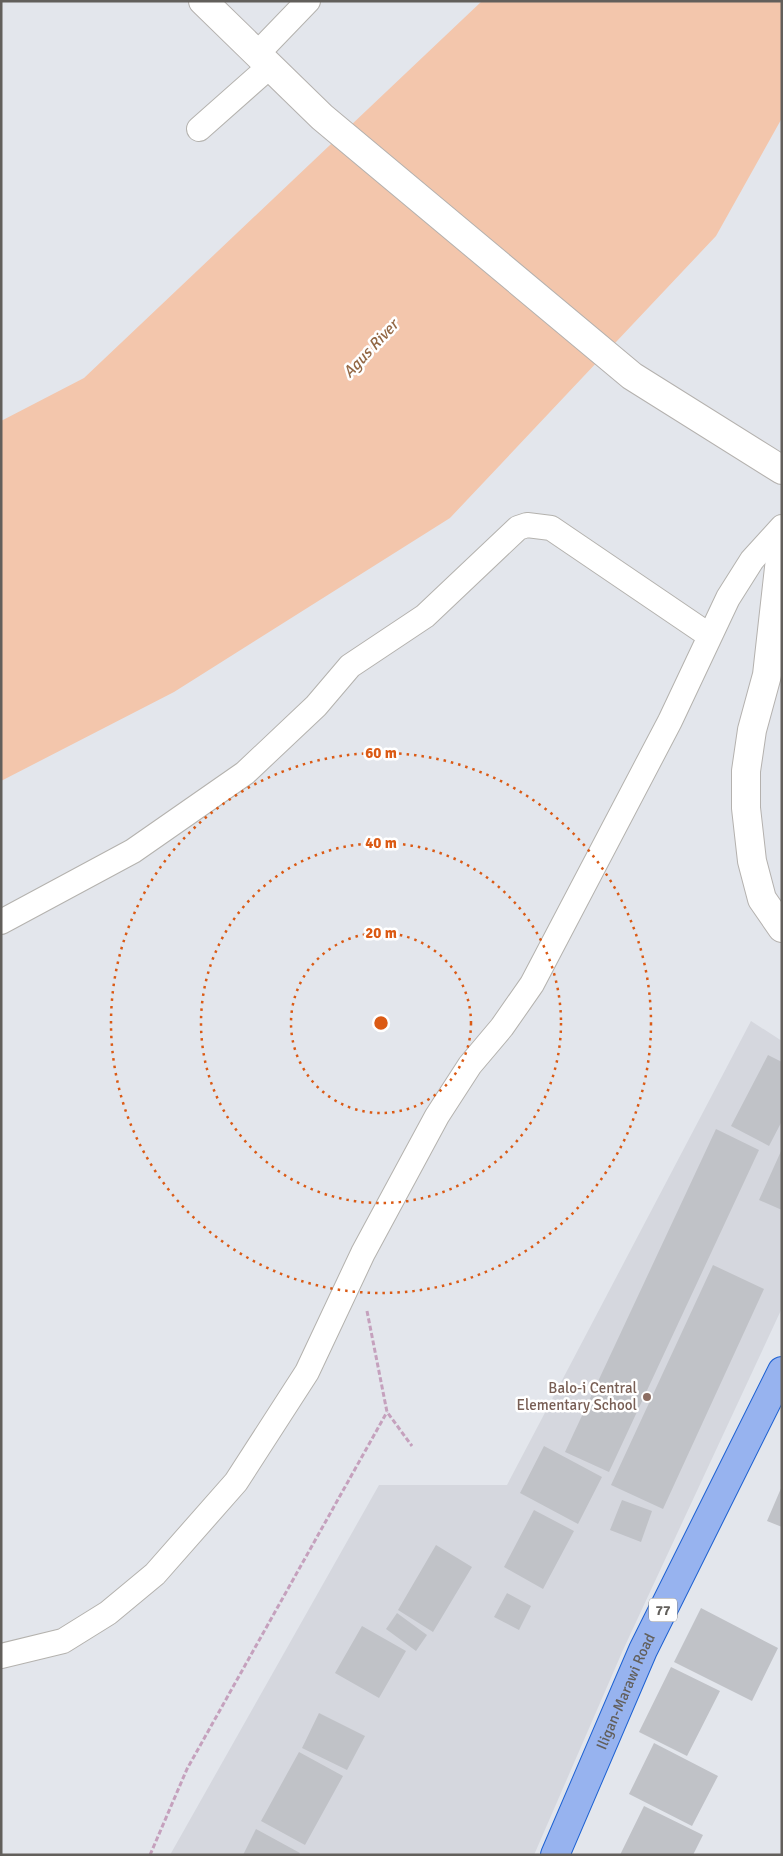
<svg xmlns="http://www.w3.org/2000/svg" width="783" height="1856" font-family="Signika,sans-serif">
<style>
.education{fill:#d5d7de}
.water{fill:#f3c6ac}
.building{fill:#c0c2c7}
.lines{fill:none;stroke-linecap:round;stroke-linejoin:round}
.street-casing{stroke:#b4b2ae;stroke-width:26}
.secondary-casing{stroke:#b4b1ae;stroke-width:30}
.highway-casing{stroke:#1d61d2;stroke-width:30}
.path{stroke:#c5a1bd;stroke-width:3;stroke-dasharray:5 2.5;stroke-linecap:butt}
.street{stroke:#fff;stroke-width:24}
.secondary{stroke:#fff;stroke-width:28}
.highway{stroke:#97b3ef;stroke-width:28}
.ring{fill:none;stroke:#db5a14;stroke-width:2.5;stroke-dasharray:2.5 5}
.education-dot{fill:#8d6e63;stroke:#fff;stroke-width:2}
.labels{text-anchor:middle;stroke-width:5;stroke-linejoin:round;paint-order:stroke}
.shield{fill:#fff;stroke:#918f8c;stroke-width:1}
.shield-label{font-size:14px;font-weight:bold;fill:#625f5b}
.education-label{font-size:15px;fill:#785e54;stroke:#fff;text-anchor:end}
.street-label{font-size:15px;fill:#625f5b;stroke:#fff}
.water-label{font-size:16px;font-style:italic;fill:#936845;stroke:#fff}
.centre{fill:#db5a14;stroke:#fff;stroke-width:2.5}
.ring-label{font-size:15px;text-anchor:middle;font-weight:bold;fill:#db5a14;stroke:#fff;stroke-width:5;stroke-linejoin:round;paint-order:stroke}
</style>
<rect width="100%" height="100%" fill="#e3e6ec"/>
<path class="education" d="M751,1021L782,1041V1308L623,1650L534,1855H170L379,1485H507Z"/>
<path class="water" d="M482,1H782V118L716,236L450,518L174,692L1,781V421L84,378Z"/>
<path class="building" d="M768,1055L782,1062V1121L769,1146L731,1126Z
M716,1129L759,1150L609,1472L565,1452Z
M782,1149V1210L759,1200Z
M713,1265L764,1289L663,1509L611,1485Z
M544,1446L602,1477L578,1524L520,1493Z
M782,1486V1527L767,1521Z
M622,1500L652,1511L641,1542L610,1530Z
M534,1510L574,1531L543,1589L504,1567Z
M436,1545L472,1567L433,1632L398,1610Z
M507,1593L531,1606L519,1630L494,1617Z
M701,1608L778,1648L752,1701L674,1662Z
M397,1613L427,1635L416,1651L386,1629Z
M362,1626L406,1651L379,1698L335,1673Z
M671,1667L720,1691L687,1756L639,1732Z
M319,1713L365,1736L347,1770L302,1748Z
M654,1743L718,1776L692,1826L629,1794Z
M299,1752L343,1776L305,1845L261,1821Z
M644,1806L703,1835L693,1855H620Z
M256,1829L300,1853L299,1855H243Z"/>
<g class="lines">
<g class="street-casing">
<path id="street" d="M257,54L308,1
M199,129L269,67
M1,922L133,851L245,773L316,706L350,666L425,616L518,528L527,525L551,528L710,636
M1,1656L63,1641L108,1613L155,1574L236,1482L307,1372L363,1253L437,1116L470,1065L502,1027L532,984L670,721L728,598L752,560L782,527"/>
</g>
<g class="secondary-casing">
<path id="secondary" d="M203,1L322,117L632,376L782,470
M782,541L767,675L752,730L746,771V808L752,861L762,899L782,928"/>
</g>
<g class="highway-casing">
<g id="highway">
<path id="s1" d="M555,1855L643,1650L782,1371"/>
</g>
</g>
<path class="path" d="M367,1311L387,1412L412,1446
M150,1855L187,1769L387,1412"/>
<use href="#street" class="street"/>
<use href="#secondary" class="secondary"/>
<use href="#highway" class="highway"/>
</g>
<g class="ring">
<circle cx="381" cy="1023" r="90"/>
<circle cx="381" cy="1023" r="180"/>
<circle cx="381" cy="1023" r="270"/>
</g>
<circle class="education-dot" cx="647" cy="1397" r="5"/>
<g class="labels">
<rect class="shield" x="649" y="1598.5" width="28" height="23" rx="4"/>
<g class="shield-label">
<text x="663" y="1615">77</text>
</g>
<g class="education-label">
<text x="637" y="1393">Balo-i Central<tspan x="637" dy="17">Elementary School</tspan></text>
</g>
<g class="street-label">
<text dy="5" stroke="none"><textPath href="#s1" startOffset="178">Iligan-Marawi Road</textPath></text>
</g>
<g class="water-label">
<text transform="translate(370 348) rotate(-47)" y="6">Agus River</text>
</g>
</g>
<circle cx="381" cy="1023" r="8" class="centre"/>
<g class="ring-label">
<text x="381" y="758">60 m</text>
<text x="381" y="848">40 m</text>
<text x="381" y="938">20 m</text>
</g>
<rect width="783" height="1856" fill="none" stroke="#625f5b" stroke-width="5"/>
</svg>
